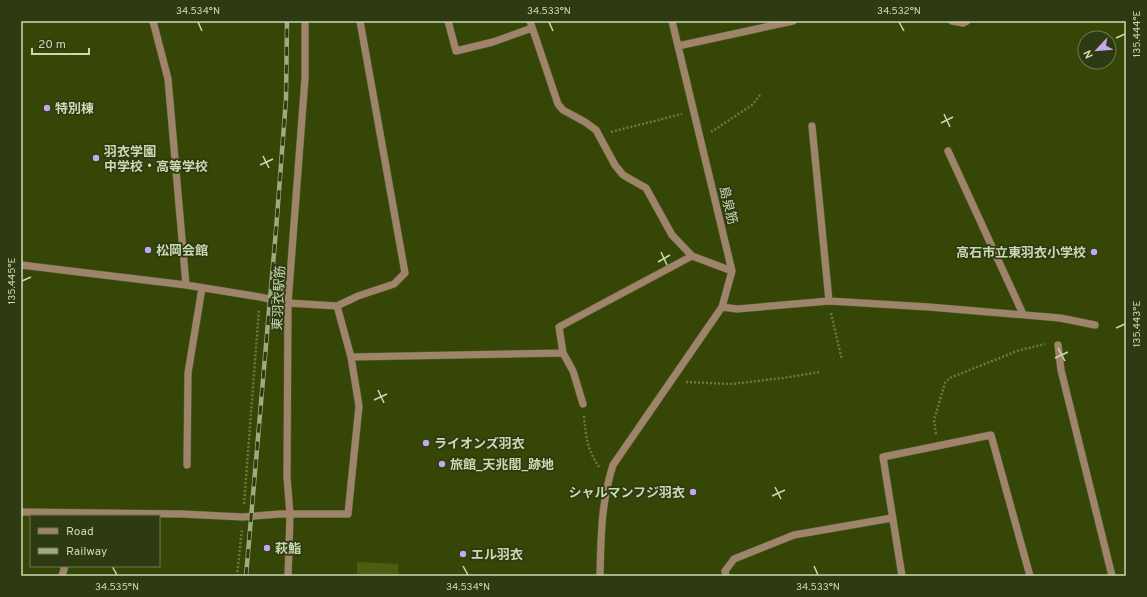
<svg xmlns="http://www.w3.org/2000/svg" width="1147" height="597" font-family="Overpass,'Noto Sans JP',sans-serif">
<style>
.green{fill:#4a5d10}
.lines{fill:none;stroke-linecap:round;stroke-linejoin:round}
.minor-casing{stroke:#546329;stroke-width:8}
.path{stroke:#6a7943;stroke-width:2.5;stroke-dasharray:2 2;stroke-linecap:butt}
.minor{stroke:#9f846b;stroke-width:7}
.rail-casing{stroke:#9dab7e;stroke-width:4.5}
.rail{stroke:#2e3a11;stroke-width:3;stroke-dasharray:9;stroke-linecap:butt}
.ticks{fill:none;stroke:#cbd9b3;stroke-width:1.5}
.poi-dot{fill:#c6a6f0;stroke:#2e3a11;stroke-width:1.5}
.labels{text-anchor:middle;stroke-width:3.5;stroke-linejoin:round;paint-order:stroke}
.poi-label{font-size:13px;font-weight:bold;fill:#cbd9b3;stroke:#2e3a11;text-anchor:start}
.street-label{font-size:13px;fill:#cbd9b3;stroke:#2e3a11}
.neatline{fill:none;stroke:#cbd9b3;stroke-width:1.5}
.ticks-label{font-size:10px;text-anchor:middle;fill:#cbd9b3}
</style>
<rect width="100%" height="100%" fill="#364607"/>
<path class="green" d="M357,562L398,564L399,576H357Z"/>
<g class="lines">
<g class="minor-casing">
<path id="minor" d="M153,21L168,79L186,285
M448,21L456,51L493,42L532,28
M530,21L558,104L563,110L585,122L596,130L615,165L623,175L646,188L672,235L692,256
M952,21L963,23L967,21
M678,46L793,21
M812,126L829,301
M948,151L1023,314
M21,265L186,285L260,297L288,303L337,306L358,296L394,284L405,273L360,21
M337,306L351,357L563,353L559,327L692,256L732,271
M722,307L737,309L829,301L929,307L1060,318L1095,325
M1058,345L1061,370L1112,576
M563,353L573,371L583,404
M187,465L188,373L202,288
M21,512L182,514L243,517L280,514H348L359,406L351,357
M62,576L65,566
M288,576L290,515L287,477L288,303L305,78V21
M600,576C601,536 601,503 613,465L722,307L732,271L672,21
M726,576L725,571L734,559L794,535L892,518
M902,576L883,457L991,435L1030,576"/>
</g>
<path class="path" d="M611,132L682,114
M711,132L752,105L761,94
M831,313L842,360
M686,382L732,384L783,378L820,372
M584,416C586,437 587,449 599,467
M936,434L934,420L945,383L950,378L1017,351L1045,344
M244,504L259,309
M237,576L242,529"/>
<use href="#minor" class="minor"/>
<g class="rail-casing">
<path id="rail" d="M246,576L276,230L286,99L287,21"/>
</g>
<use href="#rail" class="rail"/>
</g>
<path class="ticks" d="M198,22L202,31M549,22L553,31M899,22L904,31M1116,38L1125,34M944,114L950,127M941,123L953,117M263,156L269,168M260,165L273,159M661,252L667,265M658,262L670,255M22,281L31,277M1116,328L1125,324M1058,348L1065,361M1055,358L1068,352M378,390L384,403M374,400L387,394M775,487L781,499M772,496L785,490M112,566L117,575M463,566L468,575M814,566L818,575"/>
<g class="poi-dot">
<circle cx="47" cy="108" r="4"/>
<circle cx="96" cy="158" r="4"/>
<circle cx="148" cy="250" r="4"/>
<circle cx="1094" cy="252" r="4"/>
<circle cx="426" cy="443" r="4"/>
<circle cx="442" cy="464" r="4"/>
<circle cx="693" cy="492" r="4"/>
<circle cx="267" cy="548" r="4"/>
<circle cx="463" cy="554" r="4"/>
</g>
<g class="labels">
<g class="poi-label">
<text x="55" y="113">特別棟</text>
<text x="104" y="156">羽衣学園<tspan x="104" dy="15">中学校・高等学校</tspan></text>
<text x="156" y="255">松岡会館</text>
<text x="1086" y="257" text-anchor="end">高石市立東羽衣小学校</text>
<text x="434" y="448">ライオンズ羽衣</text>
<text x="450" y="469">旅館_天兆閣_跡地</text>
<text x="685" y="497" text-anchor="end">シャルマンフジ羽衣</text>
<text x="275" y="553">萩鮨</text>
<text x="471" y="559">エル羽衣</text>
</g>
<g class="street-label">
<text transform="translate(729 205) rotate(76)" y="5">島泉筋</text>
<text transform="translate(278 298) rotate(-87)" y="5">東羽衣駅筋</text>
</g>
</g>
<rect width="1147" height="597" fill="none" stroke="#2e3a11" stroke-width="44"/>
<rect x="30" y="515" width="130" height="52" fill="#2e3a11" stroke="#6d7a52"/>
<rect x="38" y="528" width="20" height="6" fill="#9f846b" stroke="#6d7a52"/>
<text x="66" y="535" font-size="12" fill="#cbd9b3">Road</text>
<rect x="38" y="548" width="20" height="6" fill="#9dab7e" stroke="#6d7a52"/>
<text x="66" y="555" font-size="12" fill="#cbd9b3">Railway</text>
<g transform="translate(1097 50) rotate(244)"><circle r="19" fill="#2e3a11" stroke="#6d7a52"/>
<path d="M0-3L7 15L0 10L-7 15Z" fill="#c6a6f0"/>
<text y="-6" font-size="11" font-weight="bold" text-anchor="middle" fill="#cbd9b3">N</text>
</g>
<path d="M32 48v6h57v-6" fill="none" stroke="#cbd9b3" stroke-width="2"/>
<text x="38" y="48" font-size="12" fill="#cbd9b3" stroke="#2e3a11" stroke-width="3" paint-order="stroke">20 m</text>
<rect x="22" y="22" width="1103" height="553" class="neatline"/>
<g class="ticks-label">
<text x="198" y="14">34.534°N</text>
<text x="549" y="14">34.533°N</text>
<text x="899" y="14">34.532°N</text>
<text transform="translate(1136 34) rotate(-90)" y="4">135.444°E</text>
<text transform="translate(11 281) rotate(-90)" y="4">135.445°E</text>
<text transform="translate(1136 324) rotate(-90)" y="4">135.443°E</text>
<text x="117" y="590">34.535°N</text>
<text x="468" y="590">34.534°N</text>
<text x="818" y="590">34.533°N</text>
</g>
</svg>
